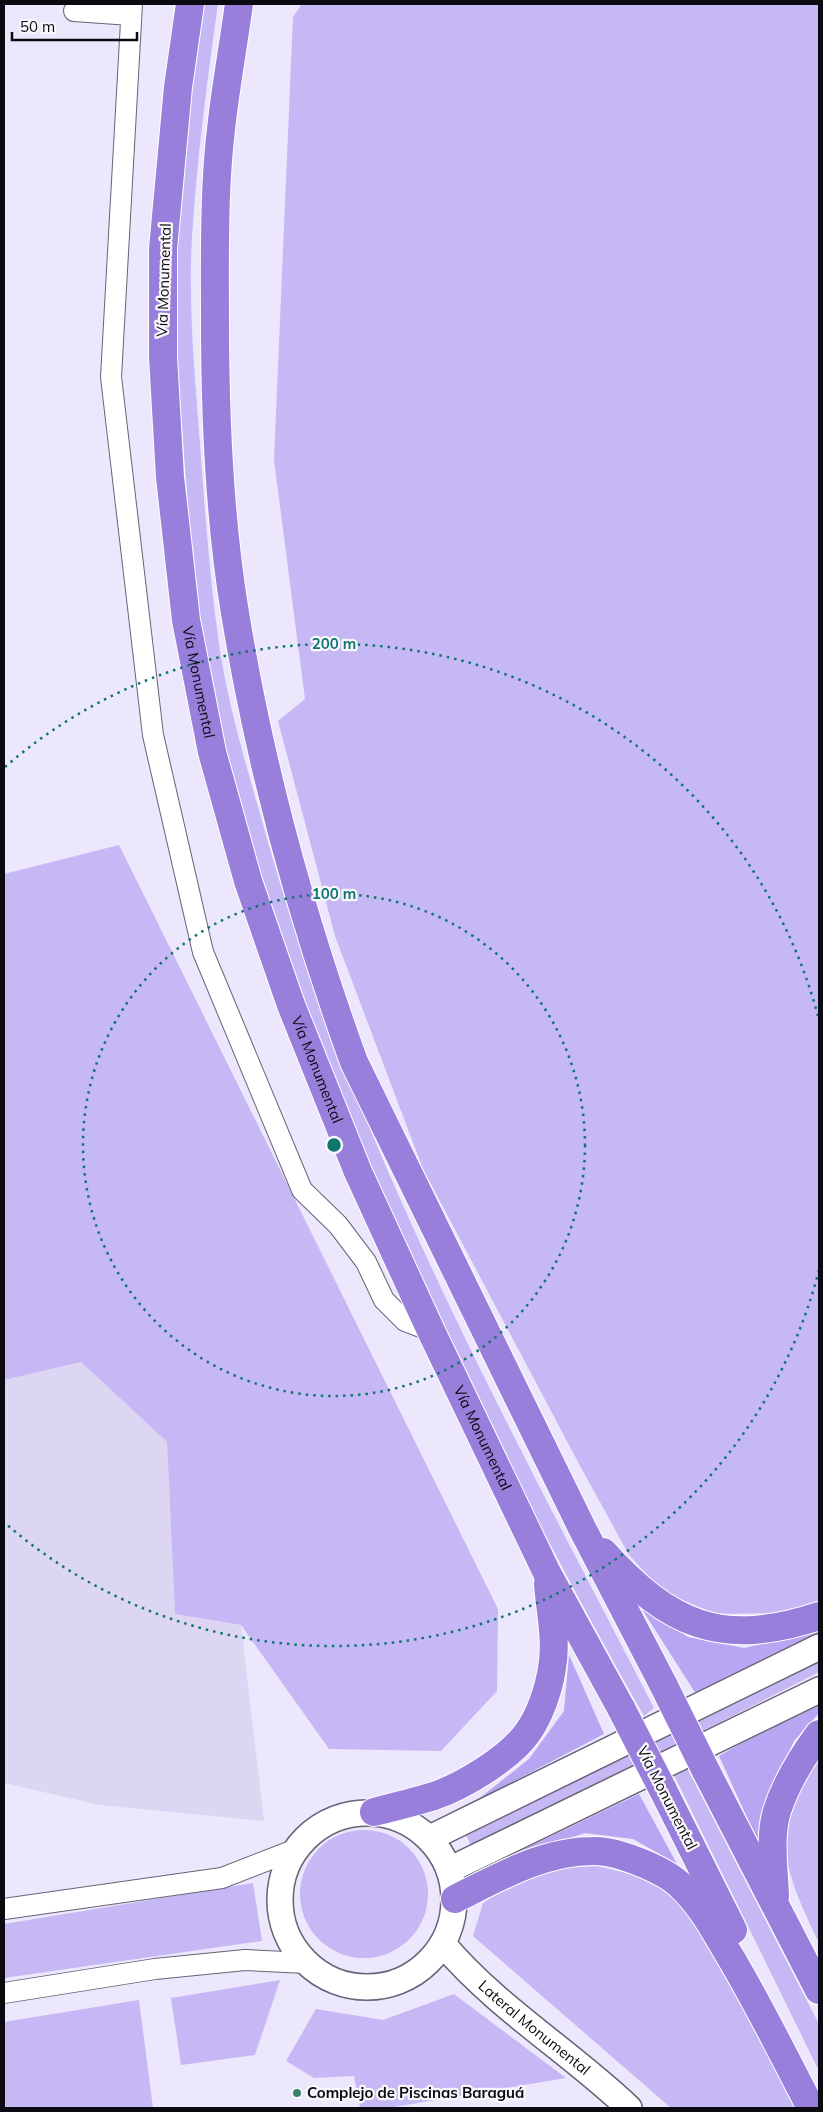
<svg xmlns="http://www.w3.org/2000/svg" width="823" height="2112" font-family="Mulish,sans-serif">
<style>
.built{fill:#dcd6f2}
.green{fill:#c5b8f4}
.forest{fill:#b8a6f2}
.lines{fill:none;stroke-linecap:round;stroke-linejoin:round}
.minor-casing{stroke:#676376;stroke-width:22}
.tertiary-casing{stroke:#676376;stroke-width:28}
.motorway-casing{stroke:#fff;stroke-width:30}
.minor{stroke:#fff;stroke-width:20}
.tertiary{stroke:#fff;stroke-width:25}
.motorway{stroke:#987fdb;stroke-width:28}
.motorway-bridge-casing{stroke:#fff;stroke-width:30;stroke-linecap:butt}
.motorway-bridge{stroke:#987fdb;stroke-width:28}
.ring{fill:none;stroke:#0f766e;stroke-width:2.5;stroke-dasharray:2.5 5}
.poi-dot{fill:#3f7f6d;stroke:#f8f7fc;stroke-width:2}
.labels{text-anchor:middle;stroke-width:4.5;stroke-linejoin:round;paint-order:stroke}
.street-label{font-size:15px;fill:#0c0a11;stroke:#f8f7fc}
.poi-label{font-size:15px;font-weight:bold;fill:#0c0a11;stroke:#f8f7fc;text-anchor:start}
.centre{fill:#0f766e;stroke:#f8f7fc;stroke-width:2.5}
.ring-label{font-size:15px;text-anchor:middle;font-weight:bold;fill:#0f766e;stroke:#f8f7fc;stroke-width:4.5;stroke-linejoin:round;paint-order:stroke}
</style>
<rect width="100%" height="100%" fill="#ece7fd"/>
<path class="built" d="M81,1362L167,1442L175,1614L241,1625L264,1821L100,1805L4,1783V1380Z"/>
<path class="green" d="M203,4H218C207,81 197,159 192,237C188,306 195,376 200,444C205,513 210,583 220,651C230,713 249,775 266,835C353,1144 508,1425 654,1708L644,1716C584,1611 528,1503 474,1395C359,1163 256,919 206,664C195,608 191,549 187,492C181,411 173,329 176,247C179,166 192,85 203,4Z
M302,4H819V1600L792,1613L716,1614L663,1592L629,1555L578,1462L423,1169L335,936L278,721L305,699L274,460L293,17Z
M119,845L498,1609L497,1691L441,1751L329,1749L241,1625L175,1614L167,1442L81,1362L4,1380V874Z
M819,1659V1672L472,1848L466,1835Z
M819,1755V1943C802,1907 781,1866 785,1825C786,1812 812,1768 819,1755Z
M686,1766L819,2024V2071L673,1773Z
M300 1894a64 64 0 1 1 128 0a64 64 0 1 1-128 0Z
M598,1866L642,1877L681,1901L800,2108H671L473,1936L483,1903L519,1879L554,1868Z
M253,1883L262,1941L4,1978V1924Z
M280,1980L255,2055L181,2065L171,1998Z
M454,1994L566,2078L388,2108H360L354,2076L314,2078L286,2061L316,2009L383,2020Z
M139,2000L153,2108H4V2022Z"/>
<path class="forest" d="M638,1603L688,1637L744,1648L819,1631V1636L696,1694Z
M569,1655L604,1734L476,1801L529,1759L564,1711Z
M819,1698V1713L794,1741L771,1791L761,1848L719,1756Z
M639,1794L677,1864L633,1839L585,1833L497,1862Z"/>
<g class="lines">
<g class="minor-casing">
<path id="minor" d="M132,4L111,377L153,735L203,952L302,1190L338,1225L366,1262L384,1300L405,1321L431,1331
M74,11L131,15
M4,1909L222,1878L294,1850
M4,1993L155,1969L245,1960L306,1963"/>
</g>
<g class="tertiary-casing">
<g id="tertiary">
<circle cx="367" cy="1900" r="87"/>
<path d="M430,1838L819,1647"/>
<path d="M449,1870L819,1690"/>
<path id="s1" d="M443,1944C497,2008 569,2051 629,2108"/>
</g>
</g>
<g class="motorway-casing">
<g id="motorway">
<path id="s2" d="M190,4L178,87L163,249V357L170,477L186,620L212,752L248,881L291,1005L358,1172L431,1331L547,1573L622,1710"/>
<path d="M239,4C231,61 220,118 217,176C214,224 215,273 215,322C215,418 219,517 235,613C260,766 301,916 354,1062L582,1528L664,1686"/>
<path d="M603,1552C670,1626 722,1648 819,1616"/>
<path d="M706,1771L819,1990"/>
<path d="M662,1788L733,1930"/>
<path d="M374,1812C394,1807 414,1802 434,1796C463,1786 510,1758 528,1732C540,1715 549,1689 552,1668C557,1641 550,1611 548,1584"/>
<path d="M775,1896C774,1869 769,1837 777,1811C786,1783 802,1757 819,1734"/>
<path d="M455,1899C497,1878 543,1851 593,1851C616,1850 666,1870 682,1887C703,1907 716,1933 731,1958C760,2007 785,2058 811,2108"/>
</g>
</g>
<use href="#minor" class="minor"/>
<use href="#tertiary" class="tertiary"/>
<use href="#motorway" class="motorway"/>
<g class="motorway-bridge-casing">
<path id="motorway-bridge" d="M664,1686L706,1771
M622,1710L662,1788"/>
</g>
<use href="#motorway-bridge" class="motorway-bridge"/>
</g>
<g class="ring">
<circle cx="334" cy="1145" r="251"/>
<path d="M819 1270A501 501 0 0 1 5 1523M5 767A501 501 0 0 1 819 1020"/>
</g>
<circle class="poi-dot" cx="297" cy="2093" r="5"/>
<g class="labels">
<g class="street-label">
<text transform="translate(164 280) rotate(-88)" y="5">Vía Monumental</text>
<text dy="5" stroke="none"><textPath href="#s2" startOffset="682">Vía Monumental</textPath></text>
<text dy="5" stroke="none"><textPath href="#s2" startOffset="1088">Vía Monumental</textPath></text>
<text dy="5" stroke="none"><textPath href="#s2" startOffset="1492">Vía Monumental</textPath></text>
<text transform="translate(667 1798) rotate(63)" y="5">Vía Monumental</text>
<text dy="5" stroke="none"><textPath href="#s1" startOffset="124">Lateral Monumental</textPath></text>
</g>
<g class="poi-label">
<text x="307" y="2098">Complejo de Piscinas Baraguá</text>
</g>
</g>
<circle cx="334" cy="1145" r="8" class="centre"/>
<g class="ring-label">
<text x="334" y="649">200 m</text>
<text x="334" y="899">100 m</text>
</g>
<rect width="823" height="2112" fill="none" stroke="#0c0a11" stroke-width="10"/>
<path d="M12 32v8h125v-8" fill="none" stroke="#0c0a11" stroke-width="2.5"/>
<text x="20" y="32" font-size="15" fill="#0c0a11" stroke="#f8f7fc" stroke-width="4" paint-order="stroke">50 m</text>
</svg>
